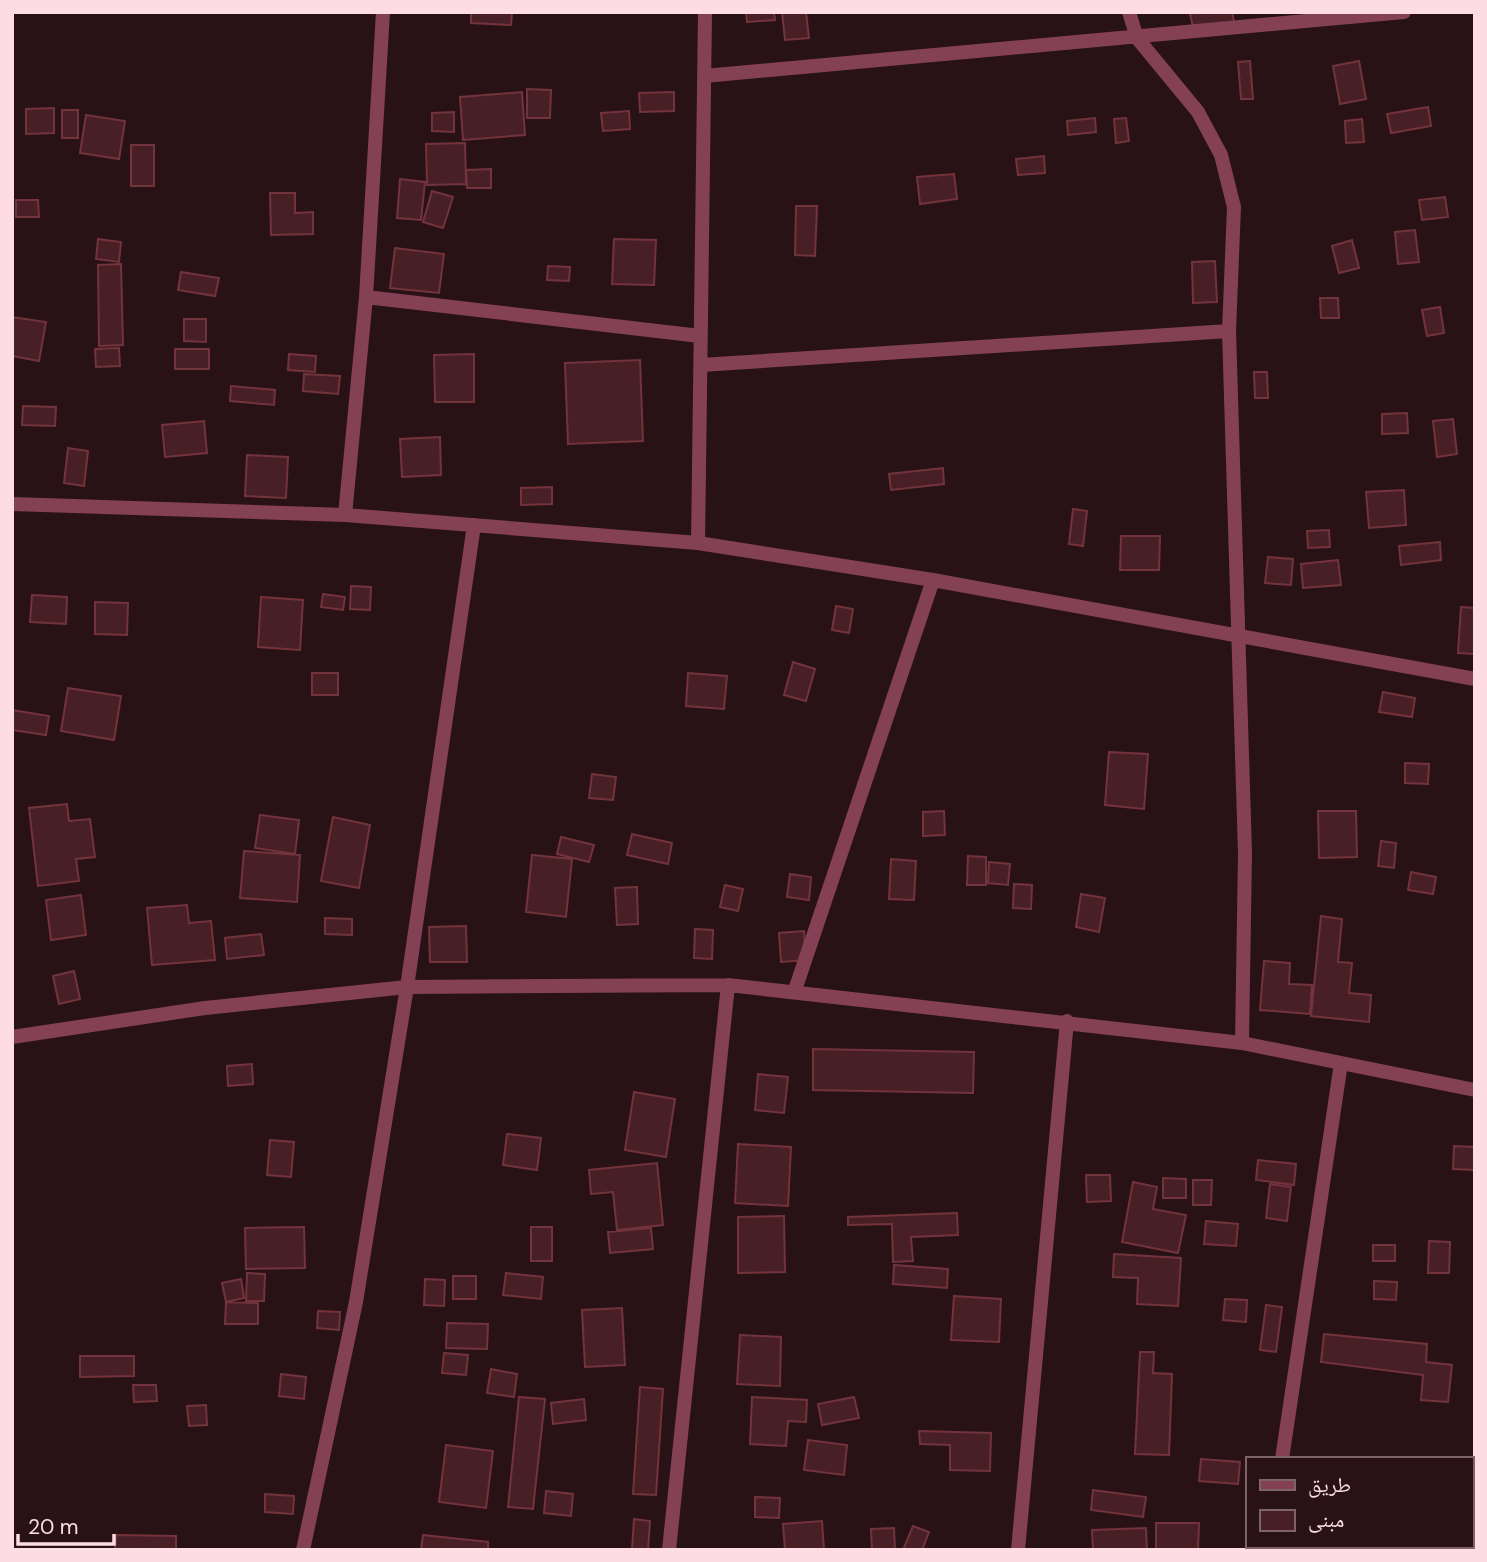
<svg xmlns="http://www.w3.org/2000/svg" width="1487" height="1562" font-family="'DM Sans','Noto Naskh Arabic',sans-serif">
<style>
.building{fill:#481f25;stroke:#73333c;stroke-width:2}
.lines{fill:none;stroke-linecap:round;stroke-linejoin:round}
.minor{stroke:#844055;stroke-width:14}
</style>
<rect width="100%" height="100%" fill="#291216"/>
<path class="building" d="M471,12H512L511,25L471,23Z
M746,12H774L775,20L747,22Z
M782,12H806L809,38L785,40Z
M1199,12H1232L1235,26L1195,36L1190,14Z
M1250,61L1253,99H1241L1238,62Z
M1359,61L1366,99L1340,104L1333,66Z
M527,89L551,90L550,118H527Z
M522,92L525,135L463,140L460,97Z
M674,92V111L640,112L639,93Z
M1428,107L1431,126L1391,133L1387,114Z
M54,108V133L26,134V109Z
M62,110H78V138H62Z
M629,111L630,129L603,131L601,113Z
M454,112V132L432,131V113Z
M86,115L125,121L119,159L80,153Z
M1095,118L1096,132L1068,135L1067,121Z
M1126,118L1129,141L1116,143L1114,119Z
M1362,119L1364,142L1346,143L1345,121Z
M465,143L466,184L427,185L426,144Z
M131,145H154V186H131Z
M1044,156L1045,173L1018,175L1016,159Z
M491,169V188H467L466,170Z
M954,174L957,199L920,204L917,177Z
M400,179L425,182L421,220L397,218Z
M432,191L453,197L443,228L423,222Z
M270,193H295V213L313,212V234L271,235Z
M1445,197L1448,217L1422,220L1419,200Z
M16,200H38L39,217H16Z
M796,206H817L815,256L795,255Z
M1415,230L1419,262L1398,264L1395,232Z
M98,239L121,242L119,262L96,259Z
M614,239L656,240L654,285L612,284Z
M1352,240L1359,268L1339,273L1332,246Z
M395,248L444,254L439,293L390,288Z
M1215,261L1217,302L1193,303L1192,262Z
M121,264L123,345L99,346L98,265Z
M548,266L570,267L569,281L547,280Z
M181,272L219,278L215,296L178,290Z
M1320,298H1338L1339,318H1321Z
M1440,307L1444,333L1427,336L1422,310Z
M12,317L46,322L39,361L12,356Z
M184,319H206V342L184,341Z
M119,348L120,366L96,367L95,349Z
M175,349H209V369H175Z
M289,354L316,356L315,372L288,370Z
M474,354V402H435L434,355Z
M640,360L643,441L568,444L565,363Z
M1254,372H1267L1268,398H1255Z
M304,374L340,376L338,394L303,391Z
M231,386L275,390L274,405L230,401Z
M23,406L56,407L55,426L22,425Z
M1407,413L1408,433L1382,434V414Z
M1453,419L1457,454L1437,457L1433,421Z
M204,421L207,453L165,457L162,425Z
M440,437L441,475L402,477L400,439Z
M68,448L88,451L84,486L64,483Z
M247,455L288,457L286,498L245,496Z
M943,468L944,484L891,490L889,474Z
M552,487V504L521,505V488Z
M1404,490L1406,525L1369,528L1366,492Z
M1073,509L1087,511L1083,546L1069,544Z
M1329,530L1330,547L1308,548L1307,531Z
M1121,536H1160L1159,570H1120Z
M1440,542L1441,560L1401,565L1399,546Z
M1268,557L1293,559L1291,585L1265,583Z
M1338,560L1341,585L1303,588L1301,564Z
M351,586L371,587L370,610L350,609Z
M323,594L345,597L343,610L321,607Z
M32,595L67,597L66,624L30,622Z
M261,597L303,600L300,650L258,647Z
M95,602L128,603L127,635L95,634Z
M836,606L853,609L849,633L832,630Z
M1461,607L1475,608V654L1458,653Z
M793,662L815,669L806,701L784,695Z
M312,673H338V695H312Z
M688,673L727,676L724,709L686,706Z
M68,688L121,696L114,740L61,731Z
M1383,692L1415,698L1412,717L1379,712Z
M12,710L49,716L46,735L12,730Z
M1109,752L1148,754L1144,809L1105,805Z
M1405,763L1429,764L1428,784L1405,783Z
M592,774L616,777L613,800L589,798Z
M67,804L69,821L90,819L95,857L76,859L79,881L38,886L29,808Z
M944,811L945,835L923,836V812Z
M1318,811H1356L1357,857L1319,858Z
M260,815L299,820L295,854L255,848Z
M333,817L370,825L359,888L321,881Z
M632,834L672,843L668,864L627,855Z
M561,837L594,845L589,862L557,854Z
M1381,841L1396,843L1394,868L1378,866Z
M244,851L300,855L297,902L240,898Z
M532,855L572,859L566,917L526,912Z
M968,856L986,857V885H967Z
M891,859L916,861L914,900L889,899Z
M989,862L1010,864L1008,885L988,883Z
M1411,872L1436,877L1433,894L1408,890Z
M790,874L811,877L809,900L787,897Z
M1014,884L1032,885L1031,909L1013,908Z
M725,885L743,889L738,911L720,907Z
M637,887L638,924L617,925L615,888Z
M1081,894L1105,898L1099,932L1076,927Z
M81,895L86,935L51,940L46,900Z
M187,905L189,923L211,921L215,960L152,965L147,908Z
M1321,916L1342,919L1338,962L1352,963L1349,993L1371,995L1369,1022L1311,1016Z
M325,918L352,919V935L325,934Z
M466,926L467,962H430L429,927Z
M695,929L713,930L712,959L694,958Z
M804,931L806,960L781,962L779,933Z
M261,934L264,955L227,959L225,938Z
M1264,961L1290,963L1289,984L1312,985L1310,1014L1260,1010Z
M74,971L80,999L59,1004L53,976Z
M813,1049L974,1052L973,1093L813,1090Z
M252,1064L253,1084L228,1086L227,1066Z
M758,1074L788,1077L784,1113L755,1110Z
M634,1092L675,1099L666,1157L625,1150Z
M507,1134L541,1138L537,1170L503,1165Z
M270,1140L294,1142L291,1177L267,1175Z
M738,1144L791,1147L788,1206L735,1203Z
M1454,1146L1475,1147L1474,1170L1453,1169Z
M1258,1160L1296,1164L1294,1185L1256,1180Z
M657,1163L663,1225L617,1230L613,1192L591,1194L589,1170Z
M1086,1175H1110L1111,1201L1087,1202Z
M1163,1178L1186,1179V1198H1163Z
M1193,1180H1212L1211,1205H1193Z
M1133,1182L1157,1187L1153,1209L1186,1215L1178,1253L1122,1242Z
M1270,1184L1291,1187L1287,1221L1266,1218Z
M957,1213L958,1235L911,1237L913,1261L893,1262L892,1224L848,1225V1217Z
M784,1216L785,1272L738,1273V1217Z
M1206,1221L1238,1224L1236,1246L1204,1244Z
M304,1227L305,1268L246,1269L245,1228Z
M531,1227H552V1261H531Z
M651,1228L653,1249L610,1253L608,1232Z
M1429,1241L1450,1242L1449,1273H1428Z
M1373,1245H1395V1261H1373Z
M1114,1254L1181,1258L1178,1306L1137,1304L1138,1278L1113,1277Z
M894,1265L948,1269L947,1288L893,1284Z
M247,1273L265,1274L264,1301H246Z
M506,1273L543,1277L541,1299L503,1295Z
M453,1276H476V1299H453Z
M241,1279L244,1298L226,1302L222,1283Z
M425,1279L445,1280L444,1306L424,1305Z
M1374,1281L1397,1282L1396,1300L1374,1299Z
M954,1296L1001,1299L999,1342L951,1340Z
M1225,1299L1247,1300L1246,1322L1223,1320Z
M226,1302L258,1303V1324H225Z
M1266,1305L1282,1307L1276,1352L1260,1350Z
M622,1308L625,1365L585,1367L582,1310Z
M318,1311L340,1312L339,1330L317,1328Z
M447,1323L488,1324L487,1349L446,1348Z
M1324,1334L1427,1344L1426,1362L1452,1365L1448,1402L1421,1400L1423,1375L1321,1362Z
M740,1335L781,1337L780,1386L737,1384Z
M1140,1352H1154L1153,1373L1172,1374L1169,1455L1135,1454Z
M444,1353L468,1355L466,1375L442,1373Z
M80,1356H134V1376L80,1377Z
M491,1369L517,1374L514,1397L487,1393Z
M281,1374L306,1377L304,1399L279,1396Z
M133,1385H156L157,1401L134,1402Z
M640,1387L663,1389L656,1495L633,1494Z
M519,1397L545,1399L533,1509L508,1507Z
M752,1397L807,1400L806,1422L788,1421L786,1446L750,1444Z
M854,1397L859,1418L822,1425L818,1404Z
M584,1399L586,1420L553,1424L551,1403Z
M206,1405L207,1425L189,1426L187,1406Z
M919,1431L991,1433L990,1471L950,1470V1445L920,1444Z
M808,1440L847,1445L844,1475L804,1470Z
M446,1445L493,1451L486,1508L439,1502Z
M1201,1459L1240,1462L1238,1484L1199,1481Z
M1093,1490L1146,1497L1143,1517L1091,1510Z
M546,1491L573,1494L571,1516L544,1513Z
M265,1494L294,1496L293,1514L265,1512Z
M755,1497L780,1498L779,1518L755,1517Z
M634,1519L650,1521L648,1550H632Z
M822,1521L824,1550H785L783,1524Z
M1156,1523H1199L1198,1550H1156Z
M913,1526L929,1532L922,1550H903Z
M894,1528L895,1550H872L871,1529Z
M1146,1528L1147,1550H1093L1092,1530Z
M116,1535L176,1536V1550H115Z
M423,1535L488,1542V1550H421Z
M1320,1546H1350V1550H1320Z"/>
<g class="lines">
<path class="minor" d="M1129,12L1137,38L1198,112L1221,155L1234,207L1229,331L1245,853L1242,1043
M704,76L1404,12
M366,297L700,336
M701,365L1229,331
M12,504L345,515L698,543L933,580L1475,679
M345,515L366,297L383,12
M698,543L705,12
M795,990L933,580
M12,1037L205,1008L407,987L728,985L1242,1043L1475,1090
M1282,1459L1341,1063
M303,1550L356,1302L407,987L474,525
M669,1550L728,985
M1018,1550L1067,1021
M1268,1550L1269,1546"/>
</g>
<rect width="1487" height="1562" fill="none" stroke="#fddce3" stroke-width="28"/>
<rect x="1246" y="1457" width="228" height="91" fill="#291216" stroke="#7e6368" stroke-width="2"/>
<rect x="1260" y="1480" width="35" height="10" fill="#844055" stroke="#7e6368" stroke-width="2"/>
<text x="1308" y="1492" font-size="21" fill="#fddce3">طريق</text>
<rect x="1260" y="1510" width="35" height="21" fill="#481f25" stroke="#7e6368" stroke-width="2"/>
<text x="1308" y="1527" font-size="21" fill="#fddce3">مبنى</text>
<path d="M18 1534v10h96v-10" fill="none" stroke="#fddce3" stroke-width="3.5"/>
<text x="28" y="1534" font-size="21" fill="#fddce3" stroke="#291216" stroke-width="5" paint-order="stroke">20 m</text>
</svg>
